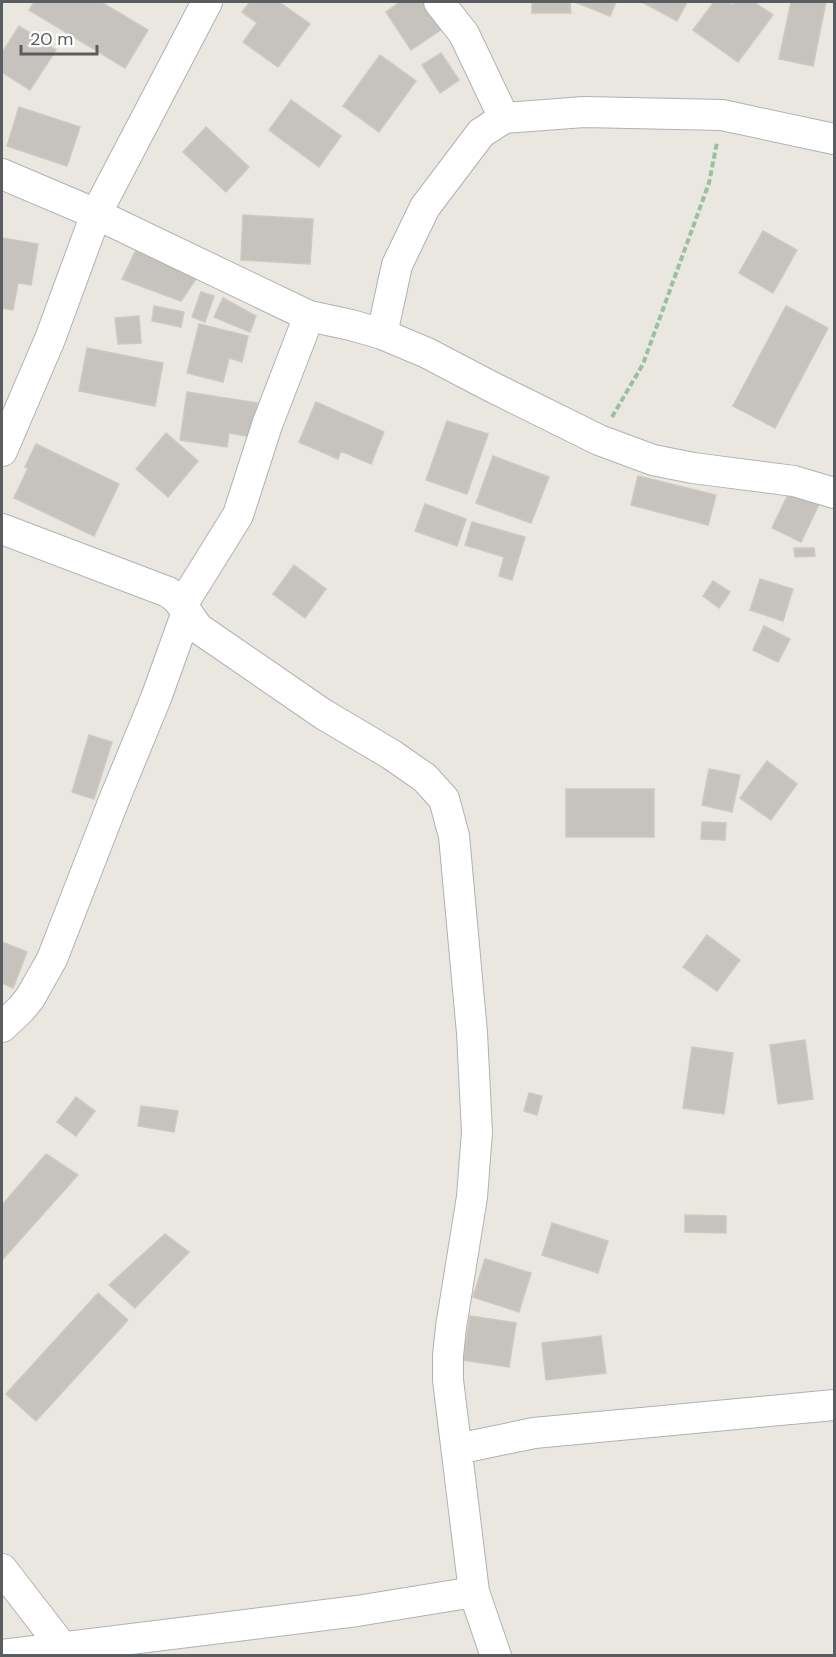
<svg xmlns="http://www.w3.org/2000/svg" width="836" height="1657" font-family="'DM Sans',sans-serif">
<style>
.building{fill:#c6c2bd;stroke:#cec8c0;stroke-width:1.5}
.lines{fill:none;stroke-linecap:round;stroke-linejoin:round}
.street-casing{stroke:#aeb2b5;stroke-width:32}
.path{stroke:#9ac0a0;stroke-width:4;stroke-dasharray:6 3;stroke-linecap:butt}
.street{stroke:#fff;stroke-width:30}
</style>
<rect width="100%" height="100%" fill="#eae7e0"/>
<path class="building" d="M34,2H101L148,30L125,68L29,10Z
M250,2H279L310,24L278,67L243,42L257,23L242,12Z
M400,2H424L442,29L411,50L386,12Z
M532,2H570L571,13H532Z
M575,2H616L610,16Z
M642,2H687L677,21Z
M714,2H727L732,5L734,2H754L773,15L738,62L693,30Z
M791,2H826L813,66L779,59Z
M19,26L56,50L30,90L2,72V53Z
M441,53L459,80L440,93L422,65Z
M380,55L416,81L379,132L343,106Z
M291,100L341,136L319,167L269,130Z
M19,107L80,127L67,166L7,146Z
M206,127L249,167L226,192L183,152Z
M243,215L313,219L310,264L241,260Z
M763,231L797,250L773,293L739,273Z
M2,238L38,244L31,285L18,283L13,310L2,308Z
M138,246L200,273L181,301L122,279Z
M201,292L214,296L205,322L192,317Z
M223,298L256,316L250,332L214,317Z
M154,306L184,312L181,327L152,321Z
M786,306L828,328L775,428L733,406Z
M139,316L141,343L118,344L115,318Z
M199,324L248,336L242,362L229,358L223,382L187,373Z
M87,348L163,363L155,406L79,391Z
M187,392L257,403L252,437L229,433L227,447L180,440Z
M316,402L384,432L371,464L341,451L338,459L299,442Z
M447,421L488,434L467,494L426,480Z
M166,433L198,461L168,497L136,469Z
M36,444L119,484L94,536L14,498L28,468L25,467Z
M493,456L549,477L531,523L476,503Z
M638,476L716,495L708,525L631,505Z
M792,486L821,500L801,542L772,528Z
M425,504L466,519L457,546L415,531Z
M472,522L525,537L512,580L499,576L504,557L465,545Z
M794,548H814L815,556L795,557Z
M294,565L326,589L305,618L273,594Z
M760,579L793,589L783,621L750,610Z
M713,581L730,592L719,608L703,596Z
M764,626L790,639L778,662L753,650Z
M89,735L112,742L94,799L72,792Z
M767,761L797,784L771,820L740,798Z
M709,769L740,775L732,812L702,805Z
M566,789H654V837H566Z
M702,822L726,823L725,840L701,839Z
M707,935L740,960L717,991L683,967Z
M2,942L27,952L13,988L2,983Z
M805,1040L813,1099L778,1104L770,1045Z
M692,1047L733,1053L724,1114L683,1108Z
M529,1093L542,1096L537,1115L524,1111Z
M76,1097L95,1111L76,1136L57,1122Z
M141,1106L178,1111L174,1132L138,1126Z
M46,1154L78,1175L2,1260V1205Z
M685,1215L726,1216V1233L685,1232Z
M552,1223L608,1241L598,1273L542,1255Z
M165,1234L189,1252L135,1308L109,1285Z
M485,1259L531,1273L519,1312L473,1297Z
M98,1293L128,1320L36,1421L6,1394Z
M470,1316L516,1323L509,1367L463,1360Z
M601,1336L606,1373L546,1380L542,1343Z"/>
<g class="lines">
<g class="street-casing">
<path id="street" d="M439,2L464,34L504,118
M2,174L96,214L309,316L351,325L382,334L427,353L492,387L599,440L653,460L693,468L794,481L834,493
M382,334L397,265L425,207L481,133L504,118L584,112L722,115L834,139
M2,451L50,339L96,214L207,2
M2,529L168,592L176,598L182,605L198,628L323,714L392,755L425,778L444,799L454,836L472,1033L477,1132L472,1197L451,1327L448,1356V1380L474,1592L496,1656
M182,605L238,515L267,425L309,316
M2,1027L21,1009L30,998L52,959L114,800L156,698L187,612
M457,1449L534,1433L834,1405
M2,1569L63,1648
M2,1655L357,1611L474,1592"/>
</g>
<path class="path" d="M612,417L643,364L709,183L717,142"/>
<use href="#street" class="street"/>
</g>
<rect width="836" height="1657" fill="none" stroke="#595d60" stroke-width="6"/>
<path d="M21 45v9h76v-9" fill="none" stroke="#595d60" stroke-width="3"/>
<text x="30" y="45" font-size="18" fill="#595d60" stroke="#ffffff" stroke-width="4.5" paint-order="stroke">20 m</text>
</svg>
